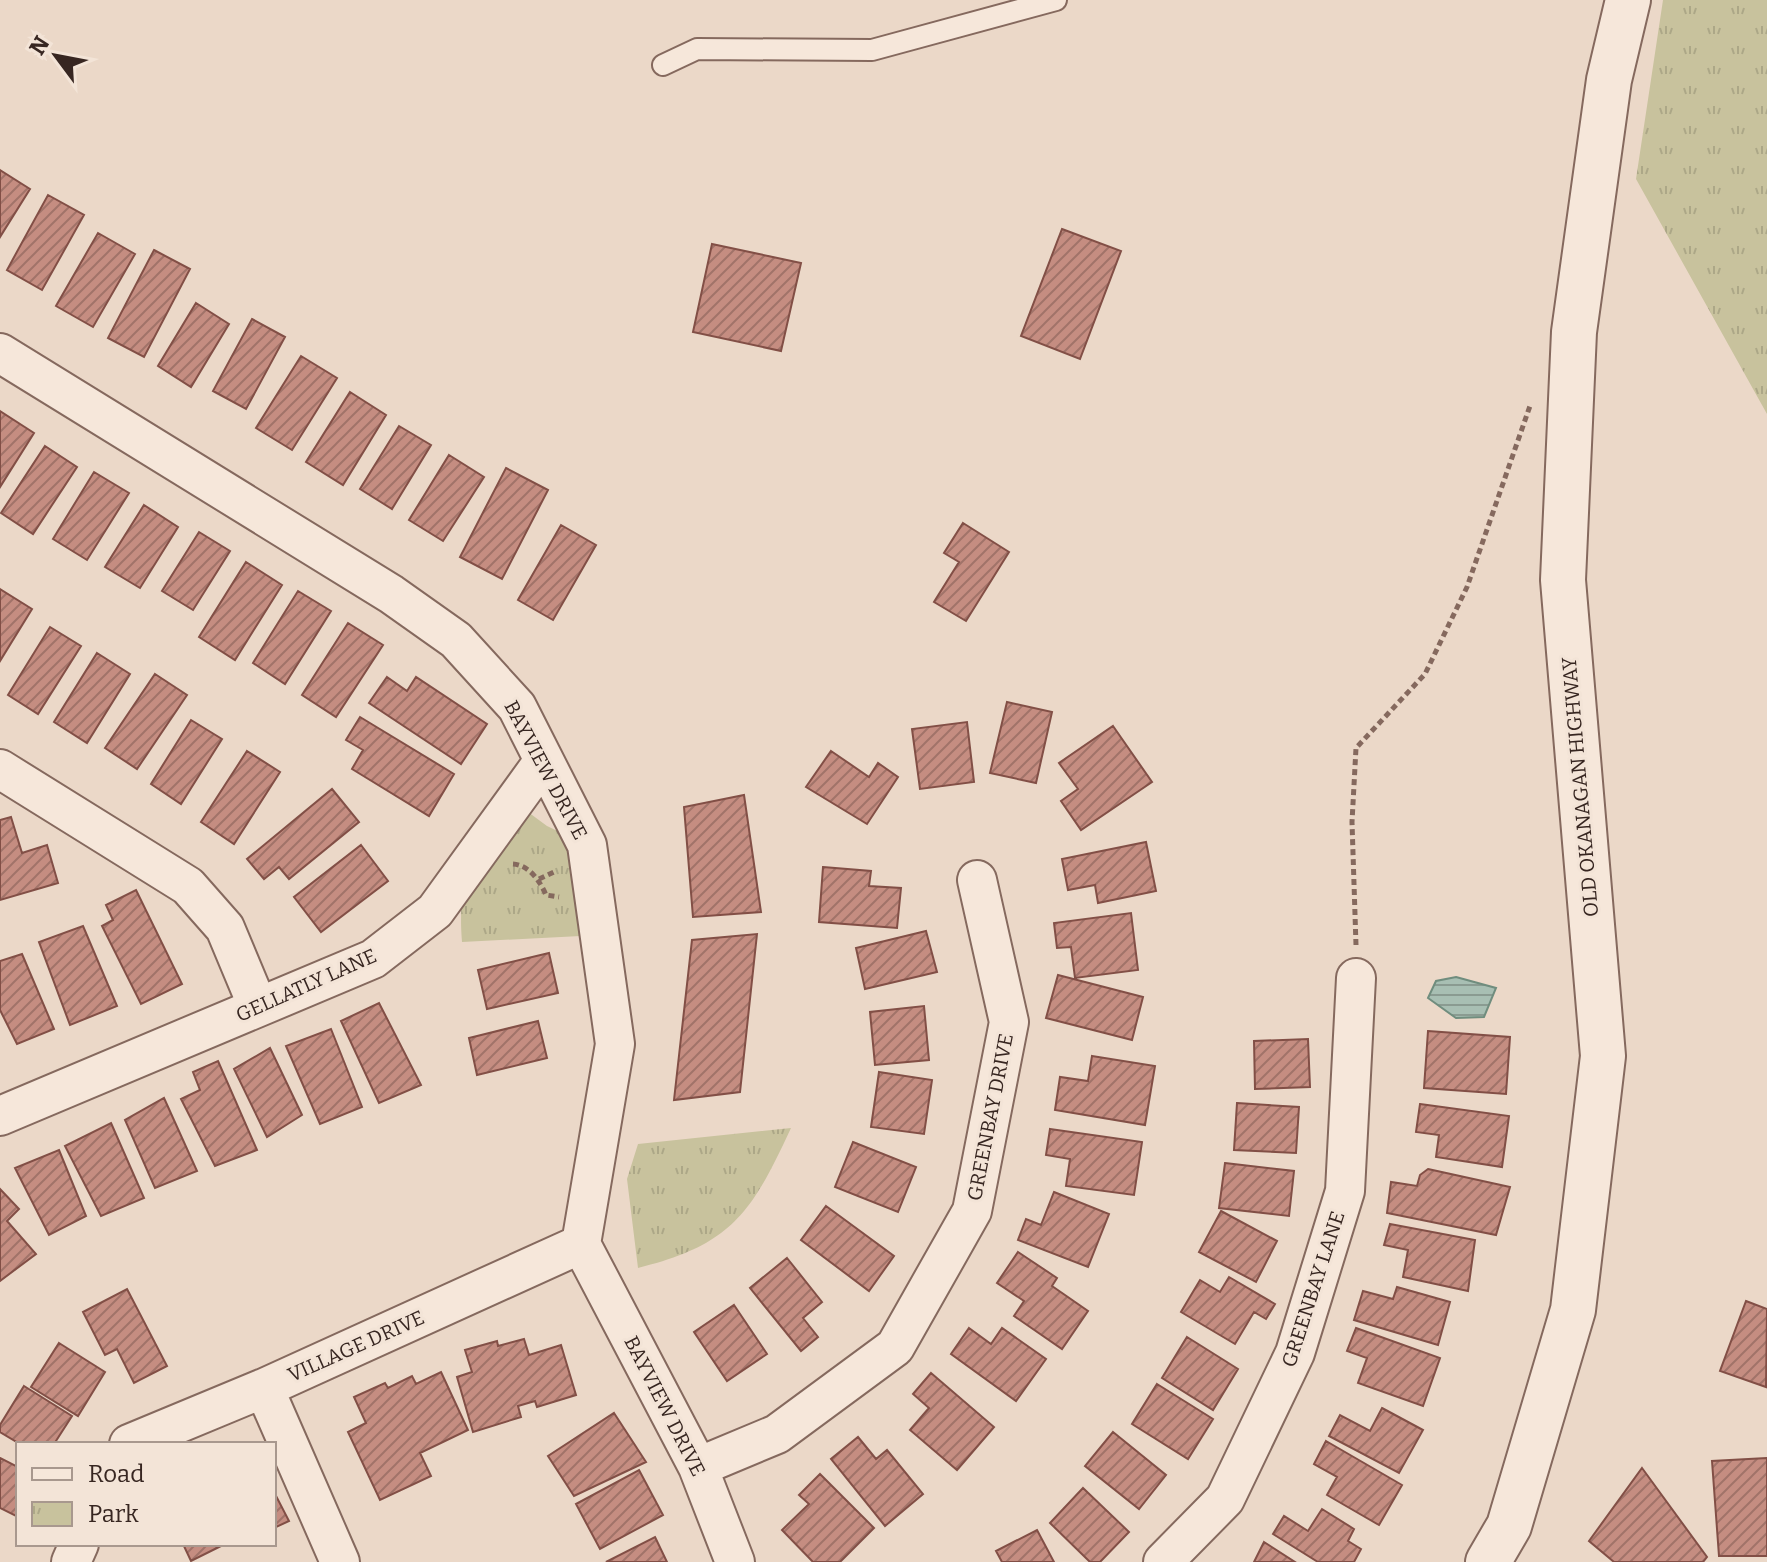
<svg xmlns="http://www.w3.org/2000/svg" width="1767" height="1562" font-family="Bitter,serif">
<style>
.park{fill:url(#park-tufts)}
.water{fill:url(#water-rules);stroke:#708d7e;stroke-width:2}
.building{fill:url(#building-hatch);stroke:#824f46;stroke-width:2}
.lines{fill:none;stroke-linecap:round;stroke-linejoin:round}
.service-casing{stroke:#85695e;stroke-width:24}
.minor-casing{stroke:#85695e;stroke-width:42}
.tertiary-casing{stroke:#85695e;stroke-width:48}
.path{stroke:#85695e;stroke-width:5;stroke-dasharray:6 4;stroke-linecap:butt}
.service{stroke:#f6e7da;stroke-width:20}
.minor{stroke:#f6e7da;stroke-width:38}
.tertiary{stroke:#f6e7da;stroke-width:44}
.labels{text-anchor:middle;stroke-width:6;stroke-linejoin:round;paint-order:stroke}
.street-label{font-size:20px;fill:#372621;stroke:#f3e4d7}
</style>
<defs>
<pattern id="park-tufts" width="24" height="20" patternUnits="userSpaceOnUse" patternTransform="scale(2)"><rect width="24" height="20" fill="#c8c29d"/><path d="M3 7l-1-3M5 7V3M7 7l1-3M15 17l-1-3M17 17v-4M19 17l1-3" fill="none" stroke="#aca787"/></pattern>
<pattern id="water-rules" width="6" height="5" patternUnits="userSpaceOnUse" patternTransform="scale(2)"><rect width="6" height="5" fill="#a8bfb3"/><path d="M0 2.5h6" fill="none" stroke="#8a9b91"/></pattern>
<pattern id="building-hatch" width="6" height="6" patternUnits="userSpaceOnUse" patternTransform="scale(2)"><rect width="6" height="6" fill="#c58d81"/><path d="M-1 1l2-2M0 6l6-6M5 7l2-2" fill="none" stroke="#a17369"/></pattern>
</defs>
<rect width="100%" height="100%" fill="#ebd8c8"/>
<path class="park" d="M1663,0H1767V414L1636,179Z
M528,812L547,826L587,845L600,935L462,942C456,868 478,859 528,812Z
M791,1128C752,1212 732,1245 638,1268L627,1179L638,1144Z"/>
<path class="water" d="M1456,977L1496,988L1484,1017L1456,1018L1428,998L1436,981Z"/>
<path class="building" d="M0,170L30,189L0,237Z
M48,195L84,215L42,290L7,270Z
M1062,229L1121,251L1080,359L1021,336Z
M98,233L135,254L93,327L56,306Z
M712,244L801,263L781,351L693,332Z
M154,250L190,269L144,357L108,338Z
M196,303L229,324L191,387L158,366Z
M252,319L285,337L246,409L213,391Z
M301,356L337,378L292,450L256,428Z
M350,392L386,415L343,485L306,462Z
M0,411L34,433L0,487Z
M399,426L431,445L392,509L360,489Z
M45,446L77,467L33,534L1,513Z
M449,455L484,477L443,541L409,520Z
M506,468L548,490L502,579L460,557Z
M94,472L129,493L87,560L53,539Z
M144,505L178,527L140,588L105,567Z
M963,523L1009,552L966,621L934,602L959,562L944,553Z
M561,525L596,545L553,620L518,600Z
M199,532L230,551L193,610L162,591Z
M246,562L282,585L235,660L199,637Z
M0,589L32,609L0,661Z
M298,591L331,611L285,684L253,663Z
M348,623L383,645L336,717L302,695Z
M50,627L81,646L38,714L8,695Z
M97,653L130,674L87,743L54,722Z
M155,674L187,695L137,769L105,748Z
M387,677L407,691L416,677L487,724L461,764L369,703Z
M1007,702L1052,712L1036,783L990,773Z
M360,717L454,774L429,816L352,769L363,750L346,740Z
M191,720L222,739L181,804L151,784Z
M967,722L974,782L920,789L912,729Z
M1113,726L1152,782L1081,830L1061,801L1078,789L1059,763Z
M247,751L280,772L234,844L201,822Z
M831,751L869,777L878,763L898,777L867,824L806,787Z
M332,789L359,822L289,879L279,867L264,879L247,859Z
M744,795L761,912L693,917L684,807Z
M11,817L22,853L47,845L58,883L0,900V820Z
M1146,842L1156,891L1098,903L1095,885L1068,890L1062,859Z
M361,845L388,881L321,932L294,897Z
M823,867L871,871L869,886L901,888L897,928L819,922Z
M136,890L182,984L141,1004L102,926L113,920L106,905Z
M1131,913L1138,970L1075,978L1071,947L1057,948L1054,923Z
M83,926L117,1006L70,1025L39,942Z
M926,931L937,972L865,989L856,948Z
M757,934L740,1092L674,1100L692,940Z
M549,953L558,993L487,1009L478,970Z
M22,954L54,1029L17,1044L0,1010V961Z
M1058,975L1143,997L1132,1040L1046,1018Z
M379,1003L421,1085L379,1103L341,1021Z
M924,1006L929,1060L875,1065L870,1012Z
M538,1021L547,1058L477,1075L469,1038Z
M331,1029L362,1107L320,1124L286,1046Z
M1428,1031L1510,1037L1506,1094L1424,1088Z
M1308,1039L1310,1087L1255,1089L1254,1041Z
M270,1048L302,1115L267,1137L234,1069Z
M1092,1056L1155,1066L1145,1125L1055,1110L1060,1077L1088,1081Z
M218,1061L257,1150L215,1166L181,1099L200,1090L193,1072Z
M879,1072L932,1080L924,1134L871,1127Z
M164,1098L197,1171L155,1188L125,1120Z
M1237,1103L1299,1107L1296,1153L1234,1150Z
M1420,1104L1509,1116L1502,1167L1436,1157L1439,1135L1416,1132Z
M111,1123L144,1198L101,1216L65,1146Z
M1050,1129L1142,1142L1134,1195L1066,1186L1070,1159L1046,1155Z
M853,1142L916,1167L898,1212L835,1187Z
M59,1150L86,1216L49,1235L15,1168Z
M1225,1163L1294,1171L1289,1216L1219,1208Z
M1428,1169L1510,1187L1496,1235L1387,1213L1391,1182L1417,1186L1420,1175Z
M0,1189L19,1209L7,1221L36,1254L0,1281Z
M1054,1192L1109,1214L1088,1267L1018,1240L1026,1219L1041,1225Z
M826,1206L894,1256L869,1291L801,1240Z
M1221,1211L1277,1241L1256,1282L1199,1252Z
M1390,1224L1475,1240L1468,1291L1403,1277L1408,1250L1384,1245Z
M1018,1252L1057,1278L1052,1286L1088,1311L1062,1349L1014,1316L1024,1301L997,1283Z
M787,1258L822,1302L803,1318L818,1337L801,1351L750,1288Z
M1229,1277L1275,1304L1266,1319L1254,1312L1235,1344L1181,1312L1200,1280L1220,1292Z
M1397,1287L1450,1302L1438,1345L1354,1320L1363,1291L1393,1299Z
M127,1289L167,1366L134,1383L117,1349L105,1355L83,1312Z
M1746,1301L1767,1309L1766,1387L1720,1371Z
M734,1305L767,1354L727,1381L694,1332Z
M969,1328L991,1344L1002,1328L1046,1359L1016,1401L951,1354Z
M1356,1328L1440,1358L1423,1406L1358,1383L1367,1358L1347,1351Z
M1187,1337L1238,1369L1213,1410L1162,1378Z
M524,1339L529,1355L561,1345L576,1395L537,1407L535,1401L518,1406L521,1417L473,1432L457,1377L472,1372L465,1350L497,1341L498,1346Z
M59,1343L105,1372L78,1416L31,1387Z
M441,1372L468,1430L420,1453L431,1476L380,1500L348,1432L366,1423L354,1397L385,1383L388,1388L412,1376L416,1384Z
M931,1373L994,1427L957,1470L910,1430L929,1408L913,1394Z
M1157,1384L1213,1419L1188,1459L1132,1424Z
M24,1386L72,1416L54,1444H20L0,1432V1425Z
M1382,1408L1423,1430L1399,1473L1329,1436L1340,1415L1370,1431Z
M614,1413L646,1462L574,1496L548,1456Z
M1113,1432L1166,1475L1139,1509L1085,1466Z
M858,1437L876,1459L887,1450L923,1494L885,1526L831,1459Z
M1326,1441L1402,1485L1379,1525L1327,1495L1337,1477L1314,1464Z
M0,1458L18,1467V1517L0,1508Z
M1767,1458V1556H1719L1712,1461Z
M1642,1468L1707,1557L1703,1562H1614L1589,1541Z
M639,1470L663,1515L600,1549L576,1504Z
M820,1474L874,1528L840,1562H813L782,1530L809,1504L799,1495Z
M1083,1488L1129,1532L1100,1562H1090L1050,1523Z
M274,1492L289,1521L274,1528Z
M1322,1509L1354,1529L1348,1541L1361,1549L1354,1562H1318L1273,1534L1284,1516L1308,1531Z
M1037,1530L1054,1562H1002L996,1551Z
M655,1537L667,1562H606Z
M1264,1542L1295,1562H1254Z
M183,1544H225L191,1561Z"/>
<g class="lines">
<g class="service-casing">
<path id="service" d="M663,65L697,49L872,50L1056,0"/>
</g>
<g class="minor-casing">
<path id="minor" d="M0,353L391,594L456,640L517,707L587,845L615,1044L581,1244L698,1467L735,1562
M0,769L188,886L225,928L258,1007
M0,1116L373,959L435,911L543,762
M264,1388L340,1562
M129,1444L264,1388L581,1244
M698,1467L777,1434L895,1347L972,1211L1009,1022L977,880
M71,1562L79,1544
M1163,1562L1225,1499L1295,1353L1345,1191L1356,978"/>
</g>
<g class="tertiary-casing">
<path id="tertiary" d="M1488,1562L1509,1526L1573,1310L1603,1056L1563,580L1574,332L1609,80L1628,0"/>
</g>
<path class="path" d="M513,864C529,865 540,881 546,895L559,897
M539,879L556,871
M1356,945L1352,822L1356,748L1425,674L1467,587L1531,403"/>
<use href="#service" class="service"/>
<use href="#minor" class="minor"/>
<use href="#tertiary" class="tertiary"/>
</g>
<g class="labels">
<g class="street-label">
<text transform="translate(546 770) rotate(62)" y="7">BAYVIEW DRIVE</text>
<text transform="translate(1580 787) rotate(-95)" y="7">OLD OKANAGAN HIGHWAY</text>
<text transform="translate(306 985) rotate(-24)" y="7">GELLATLY LANE</text>
<text transform="translate(990 1117) rotate(-79)" y="7">GREENBAY DRIVE</text>
<text transform="translate(1313 1289) rotate(-72)" y="7">GREENBAY LANE</text>
<text transform="translate(356 1346) rotate(-24)" y="7">VILLAGE DRIVE</text>
<text transform="translate(665 1406) rotate(63)" y="7">BAYVIEW DRIVE</text>
</g>
</g>
<rect x="16" y="1442" width="260" height="104" fill="#f3e4d7" stroke="#a8988e" stroke-width="2"/>
<rect x="32" y="1468" width="40" height="12" fill="#f6e7da" stroke="#a8988e" stroke-width="2"/>
<text x="88" y="1482" font-size="24" fill="#372621">Road</text>
<rect x="32" y="1502" width="40" height="24" fill="url(#park-tufts)" stroke="#a8988e" stroke-width="2"/>
<text x="88" y="1522" font-size="24" fill="#372621">Park</text>
<g transform="translate(56 56) rotate(302)" stroke="#f3e4d7" stroke-width="6" paint-order="stroke">
<path d="M0-6L14 30L0 20L-14 30Z" fill="#372621"/>
<text y="-12" font-size="22" font-weight="bold" text-anchor="middle" fill="#372621">N</text>
</g>
</svg>
